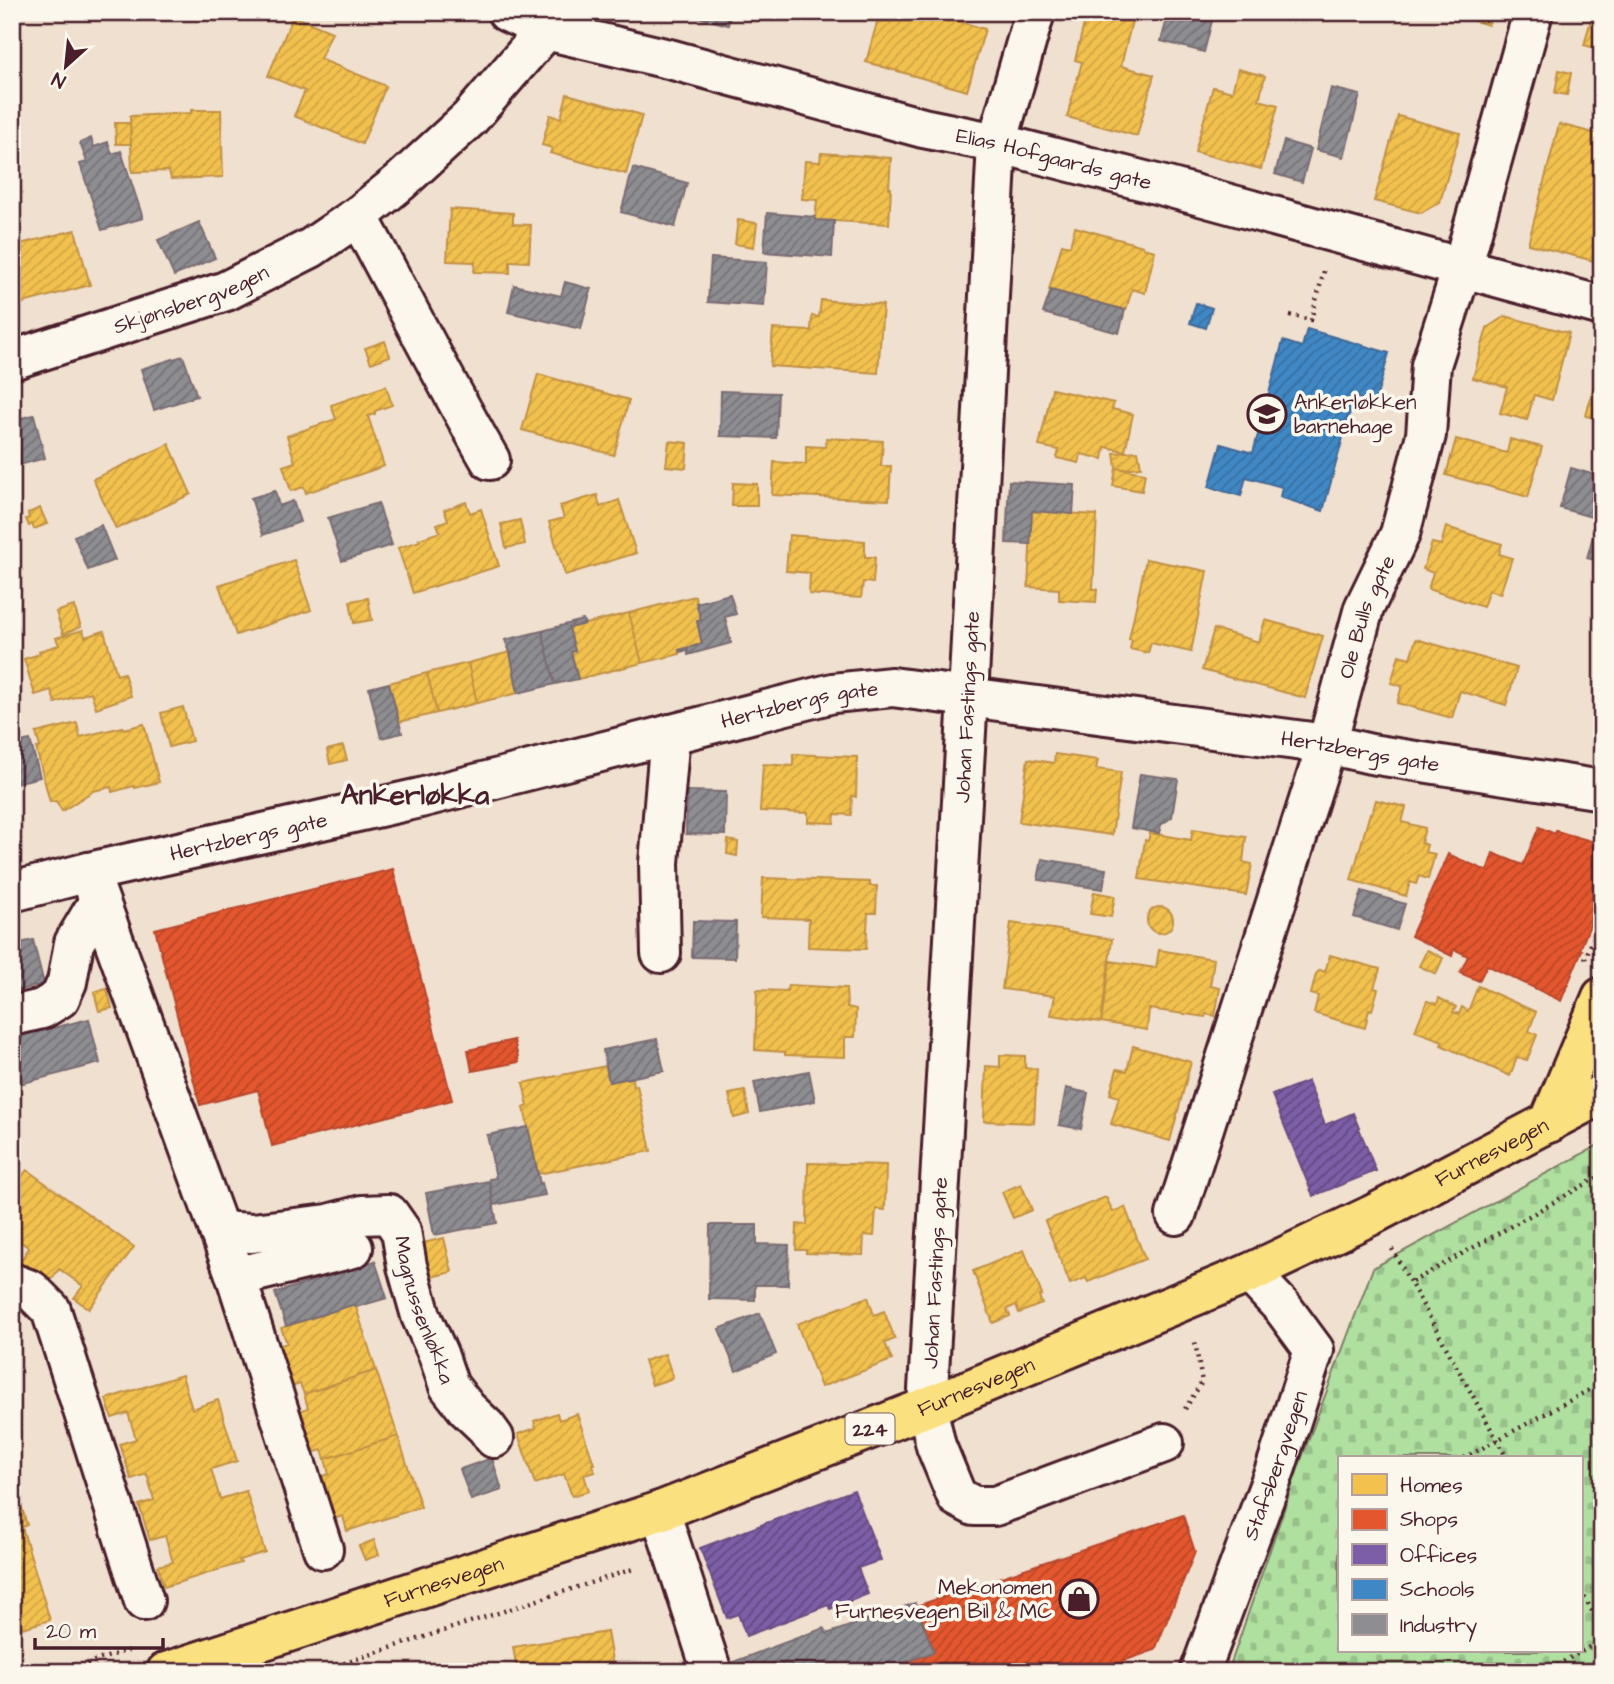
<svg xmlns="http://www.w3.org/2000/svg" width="1614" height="1684" font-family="'Architects Daughter',sans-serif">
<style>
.cemetery{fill:url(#cemetery-stones);stroke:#7c8066;stroke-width:2;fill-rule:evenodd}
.homes{fill:url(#homes-hatch);stroke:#c09044;stroke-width:2}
.shops{fill:url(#shops-hatch);stroke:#b6462d;stroke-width:2}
.offices{fill:url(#offices-hatch);stroke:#6c4b82;stroke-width:2}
.schools{fill:url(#schools-hatch);stroke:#426897;stroke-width:2}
.industry{fill:url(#industry-hatch);stroke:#796c73;stroke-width:2}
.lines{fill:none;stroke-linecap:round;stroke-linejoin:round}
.minor-casing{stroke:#4a1f2b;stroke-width:44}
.major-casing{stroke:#4a1f2b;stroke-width:44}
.path{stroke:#4a1f2b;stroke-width:4.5;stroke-dasharray:2 5;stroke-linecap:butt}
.minor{stroke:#fbf7ec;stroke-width:38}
.major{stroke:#fbe080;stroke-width:38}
.labels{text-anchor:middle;stroke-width:7;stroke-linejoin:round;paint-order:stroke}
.shield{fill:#fbf7ec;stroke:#7f6065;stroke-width:2}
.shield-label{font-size:19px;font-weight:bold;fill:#4a1f2b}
.street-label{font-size:21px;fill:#4a1f2b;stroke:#fbf7ec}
.poi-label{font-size:21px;fill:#4a1f2b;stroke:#fbf7ec;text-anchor:start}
.district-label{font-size:28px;font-weight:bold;fill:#4a1f2b;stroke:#fbf7ec}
</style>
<defs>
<pattern id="cemetery-stones" width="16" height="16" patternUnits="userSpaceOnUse" patternTransform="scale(1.75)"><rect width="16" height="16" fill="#afe0a0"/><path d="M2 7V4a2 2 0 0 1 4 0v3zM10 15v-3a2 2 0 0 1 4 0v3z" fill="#98c08a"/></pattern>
<pattern id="homes-hatch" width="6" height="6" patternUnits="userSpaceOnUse" patternTransform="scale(1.75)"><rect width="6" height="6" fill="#f2c14e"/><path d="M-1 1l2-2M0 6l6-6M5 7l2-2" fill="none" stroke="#d1a544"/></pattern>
<pattern id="shops-hatch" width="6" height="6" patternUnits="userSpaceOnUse" patternTransform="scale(1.75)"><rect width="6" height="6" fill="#e4572e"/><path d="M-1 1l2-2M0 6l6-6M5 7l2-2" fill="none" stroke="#bb4727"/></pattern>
<pattern id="offices-hatch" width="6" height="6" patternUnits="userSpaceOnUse" patternTransform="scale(1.75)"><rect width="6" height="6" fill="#7b5ea7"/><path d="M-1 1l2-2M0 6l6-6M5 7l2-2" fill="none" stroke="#624980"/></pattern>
<pattern id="schools-hatch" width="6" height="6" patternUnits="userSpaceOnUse" patternTransform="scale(1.75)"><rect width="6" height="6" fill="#3f88c5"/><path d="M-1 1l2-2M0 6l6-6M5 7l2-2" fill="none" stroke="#376fa0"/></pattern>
<pattern id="industry-hatch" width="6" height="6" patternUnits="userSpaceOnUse" patternTransform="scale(1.75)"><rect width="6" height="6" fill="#8d8d92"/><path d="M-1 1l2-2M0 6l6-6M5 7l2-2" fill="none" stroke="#757377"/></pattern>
</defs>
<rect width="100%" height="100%" fill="#f0e0cf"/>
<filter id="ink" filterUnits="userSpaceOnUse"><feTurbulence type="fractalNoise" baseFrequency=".0143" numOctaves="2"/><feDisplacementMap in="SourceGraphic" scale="14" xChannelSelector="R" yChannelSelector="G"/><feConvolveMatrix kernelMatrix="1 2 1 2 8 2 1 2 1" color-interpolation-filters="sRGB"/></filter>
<g filter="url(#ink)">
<path class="cemetery" d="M1602,1143V1672H1228L1301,1460L1373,1268ZM1339,1458H1581V1651H1339Z"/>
<path class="homes" d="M880,12H926L985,29L967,91L866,62Z
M1087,12H1099L1132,21L1121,66L1154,75L1137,136L1067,117L1082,62L1075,60Z
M1447,12H1492L1488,25Z
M1593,12H1602V50L1584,45Z
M293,16L332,32L320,59L386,86L362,144L294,116L305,91L268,76Z
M1238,69L1265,76L1259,100L1278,105L1261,169L1195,152L1213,87L1232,92Z
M1559,70L1571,73L1567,95L1555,93Z
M567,94L642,115L626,174L550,153L552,148L542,145L550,115L561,118Z
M191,110H221L223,177L171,179L169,171L132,172L130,116L191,113Z
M1398,116L1460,133L1440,202L1421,213L1374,201Z
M115,123H130L131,144H116Z
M1559,124L1602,135V230L1594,261L1528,244Z
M821,153L891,158L889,188H891L889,224L815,220L817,200L802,199L805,161L820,162Z
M450,209L513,213V224L531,225L529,262L510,261V273L474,272L475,262L447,261Z
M738,220L757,223L754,247L735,244Z
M1075,227L1143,246V248L1155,251L1145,293L1132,289L1126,310L1049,290L1062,244L1070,246Z
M75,230L90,285L12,306V246Z
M821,300L883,305L878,373L770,366L773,329L811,331L812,316L819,317Z
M1505,316L1569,333L1552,400L1534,395L1527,420L1500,413L1507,387L1473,378L1487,328Z
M385,341L390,356L371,363L365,348Z
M1600,362H1602V420L1586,416Z
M538,374L629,400L614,455L522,430Z
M386,386L392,405L375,411V414L368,416L384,466L306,493L304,487L291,491L283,466L295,462L287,436L336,419L331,405Z
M1052,389L1114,403L1112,409L1133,414L1125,451L1105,447L1103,459L1081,454L1079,463L1057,458L1059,450L1039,446Z
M826,438L883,441L881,466H891L889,500L772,495L774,462L806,464V446L825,447Z
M1456,439L1507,453L1510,439L1542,447L1528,497L1446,475Z
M669,441L688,443L686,468L666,466Z
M169,444L191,494L116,529L93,479Z
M1138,451L1141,467L1123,469L1116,468L1114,453Z
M1116,468L1145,473L1142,491L1113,486Z
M733,483L757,484V506H732Z
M597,495L600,507L619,500L636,553L565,575L549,522L564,518L560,506Z
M466,502L470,513L481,509L499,566L413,593L398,548L420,541L419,539L440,532L437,524L448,520L444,510Z
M40,508L47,524L34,529L32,524L29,526L26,519L29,518L28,513Z
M1032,511L1097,515L1093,589H1097L1096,602L1059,600V589L1028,587Z
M520,520L525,544L506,548L501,524Z
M1446,527L1502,544L1499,554L1512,558L1500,594L1489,590L1483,607L1428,589L1433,573L1423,569L1432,543L1441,545Z
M789,535L865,541V557H875L873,583L863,582L861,598L809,594L810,573L786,571Z
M1146,559L1207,571L1191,652L1151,643L1148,653L1130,649L1132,640L1129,639Z
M294,560L311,610L236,635L219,585Z
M695,596L701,620L697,621L702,644L679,650L680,654L642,663L629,613Z
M368,598L372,620L354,623L350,601Z
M74,606L81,627L63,634L56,612Z
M629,613L642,663L578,679L571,652L575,651L569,628Z
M1265,620L1323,636L1305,698L1202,670L1214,629L1259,642Z
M83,630L85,637L104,631L117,675L124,673L131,696L96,708L91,692L55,703L51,690L35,695L24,659L40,654L39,651L59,645L56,638Z
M1416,639L1517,668L1506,705L1460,691L1452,718L1397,703L1402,686L1391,683L1399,655L1410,658Z
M510,652L518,693L477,703L468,663Z
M468,663L477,703L437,713L427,673Z
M427,673L437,713L399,722L389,683Z
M183,707L192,741L169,747L161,713Z
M77,723L80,737L123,727L124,729L144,724L159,782L135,788L134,786L112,792L111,787L93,791L62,811L56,801L50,802L36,748L40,747L36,733Z
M343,746L347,760L330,764L327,750Z
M793,754L857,757L856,797L852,796L851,815L835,814L834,823L808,822V813L760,811L763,764L793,766Z
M1055,754L1098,760L1096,769L1121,772L1112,835L1019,822L1028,759L1054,763Z
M1376,800L1406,807L1402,822L1425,828L1421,843L1427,845L1425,852L1435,854L1428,879L1419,876L1416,884L1410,882L1406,896L1351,880L1370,813L1372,814Z
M1193,829L1246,837L1243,862L1252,864L1246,895L1139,879L1145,840L1148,841L1150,833L1191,840Z
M728,840L738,842L737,856L727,854Z
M763,878L870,882V886H877L876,913H868L866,949L808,947L809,919L761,917Z
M1094,892L1115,896L1111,917L1090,914Z
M1147 920a13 13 0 1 1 26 0a13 13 0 1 1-26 0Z
M1011,923L1067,931V932L1112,939L1101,1022L1051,1015L1055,996L1002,989Z
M1159,950L1214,959L1210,986L1220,988L1215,1016L1206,1014L1205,1017L1149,1009L1147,1030L1101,1022L1110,960V961L1156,968Z
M1427,950L1443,958L1436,974L1419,966Z
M1330,955L1380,969L1374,988L1378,989L1372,1010L1369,1009L1365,1028L1314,1013L1318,996L1311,994L1316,974L1320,970L1325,972Z
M788,985L846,988L847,1007L856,1009L855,1037H845V1057L785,1055V1052L755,1050L757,990L787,991Z
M1478,986L1536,1012L1529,1031L1537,1035L1527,1060L1517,1057L1510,1076L1441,1045L1443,1041L1415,1031L1427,1001L1437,1004L1439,998L1456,1007L1453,1012L1459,1014L1462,1007L1468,1011Z
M107,989L112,1008L99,1011L94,992Z
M1133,1046L1191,1062L1170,1141L1111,1124L1119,1097L1110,1094L1117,1069L1127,1071Z
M1000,1055L1025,1056V1068L1037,1069L1034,1123L984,1121L986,1066L1000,1067Z
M606,1066L609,1082L632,1078L633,1086L637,1085L651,1151L538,1174L524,1108L528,1106L523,1083Z
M745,1091L749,1114L734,1118L729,1094Z
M808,1163L886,1165L885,1210L876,1209L874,1236L864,1235L863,1255L806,1253V1250H796L797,1224L807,1225Z
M27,1170L134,1247L89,1309L74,1298L83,1286L59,1269L49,1283L19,1263L29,1248L12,1235V1190Z
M1021,1184L1032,1210L1013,1218L1002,1192Z
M1106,1197L1113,1212L1125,1207L1145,1259L1088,1282L1086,1278L1070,1284L1045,1221Z
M444,1238L452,1272L423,1279L415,1245Z
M1024,1250L1042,1295L1039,1296L1042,1304L1019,1313L1016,1305L1007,1309L1010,1316L993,1323L973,1271Z
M868,1297L874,1315L884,1311L895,1339L885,1343L892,1360L821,1387L797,1324Z
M355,1304L376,1370L304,1394L300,1384L280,1391L267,1350L287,1343L281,1328Z
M665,1354L673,1378L652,1385L644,1361Z
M376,1370L398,1436L325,1459L322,1450L301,1456L287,1415L308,1408L304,1394Z
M182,1375L192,1409L218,1400L237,1461L211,1469L220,1499L246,1491L265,1552L239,1560L241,1563L164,1587L158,1566L173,1562L165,1536L150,1540L139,1505L154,1500L147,1474L131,1479L120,1444L136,1439L128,1413L112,1418L106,1399Z
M557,1413L559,1420L577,1414L594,1464H592L595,1472L584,1475L589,1491L572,1496L564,1474L535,1484L518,1434L536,1428L534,1421Z
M398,1436L421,1507L347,1531L343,1516L323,1522L309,1481L329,1474L325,1459Z
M12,1474L27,1525L22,1527L50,1620L12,1631Z
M374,1540L379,1555L365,1560L359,1546Z
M607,1632L614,1672H504L517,1670L513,1647Z"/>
<path class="shops" d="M1539,827L1555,834L1556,831L1602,844V894L1580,950H1582L1561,1001L1487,965L1479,981L1460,973L1468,956L1454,949L1452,956L1411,936L1448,854L1487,871L1493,853L1523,865Z
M393,869L452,1100L272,1146L258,1090L200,1105L155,929Z
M514,1040L519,1062L472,1071L468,1050Z
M1183,1515L1195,1552L1155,1650L1123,1661L1126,1672H877L934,1652L916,1606Z"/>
<path class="offices" d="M1308,1081L1325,1125L1353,1113L1376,1171L1313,1196L1272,1095Z
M854,1490L881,1560L858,1568L868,1594L830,1609L828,1605L746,1636L738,1614L727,1618L700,1548Z"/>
<path class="schools" d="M1196,303L1212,308L1206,328L1190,323Z
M1307,329L1389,353L1375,403L1354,397L1323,511L1280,497L1282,487L1246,477L1241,496L1209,487L1221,444L1253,453L1283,341L1302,347Z"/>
<path class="industry" d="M686,12H731L728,25L686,14Z
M1169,12L1214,13L1204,52L1161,41Z
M1331,88L1360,95L1344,157L1316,150Z
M91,138L94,147L108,142L112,154L121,151L143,218L102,230L80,164L87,162L80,143Z
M1284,141L1311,149L1302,182L1275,174Z
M633,168L687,183L675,227L621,212Z
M767,213L815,217V220L834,221L832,257L764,252Z
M199,222L215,258L174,276L158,240Z
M711,258L767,262L764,306L708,302Z
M565,282L591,289L581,329L508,312L514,285L561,296Z
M1051,290L1125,310L1119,333L1043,313Z
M183,356L197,396L154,410L141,369Z
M721,391L778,393L776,438L720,436Z
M34,415L45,458L12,467V420Z
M1571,468L1602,477V524L1594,522L1595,518L1560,508Z
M1009,481L1075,485L1073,514L1032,511L1030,544L1006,543Z
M275,491L279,506L293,501L300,522L263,535L251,498Z
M378,503L392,545L342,561L328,518Z
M101,525L115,560L88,570L74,536Z
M1593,536L1602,538V562L1587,558Z
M730,594L736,614L725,617L731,643L688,655V650L680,652L679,650L702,644L697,621L701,620L696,603Z
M583,620L585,624L569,628L575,651L571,652L578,679L555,684L542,631Z
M542,631L555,684L518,693L510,652L505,640Z
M389,683L402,733L381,738L369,688Z
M30,740L40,777L12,784V744Z
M1140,774L1178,779L1172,817L1161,825L1159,833L1131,828Z
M687,791L726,792L725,835L686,834Z
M1042,859L1106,869L1103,889L1038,880Z
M1362,891L1405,904L1397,930L1354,917Z
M693,921L736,922L735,958L692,957Z
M33,940L44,984L12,992V945Z
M89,1019L100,1063L12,1086V1038Z
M657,1039L664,1071L609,1082L603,1050Z
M809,1071L815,1101L760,1112L754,1082Z
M1066,1088L1088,1093L1081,1129L1059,1125Z
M528,1127L540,1184L542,1183L545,1195L494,1205L489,1179L496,1178L487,1135Z
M489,1181L497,1223L434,1235L426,1193Z
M710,1225H757V1244L789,1245L788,1285H755V1300L709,1299Z
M375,1261L387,1298L356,1307L355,1304L286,1326L275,1293Z
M760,1313L776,1354L736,1371L719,1329Z
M492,1458L502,1490L471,1500L460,1469Z
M915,1603L934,1652L877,1672H737L733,1662L824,1628L827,1634Z"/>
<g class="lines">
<g class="minor-casing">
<g id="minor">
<path id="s1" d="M507,12L546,30L673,60L923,128L997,143L1164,186L1602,306"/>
<path d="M1035,12L997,143L968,697L927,1407L936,1446L957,1497L974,1506H995L1164,1443"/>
<path d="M358,216C402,297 444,380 490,460"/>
<path id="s2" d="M12,360L226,291L311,248L358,216L400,182L470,118L546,30"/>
<path d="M89,872L236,1277L353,1248"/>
<path id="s3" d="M12,892L89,872L420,798L833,693L892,687L1327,744L1371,754L1602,790"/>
<path d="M661,953L659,863L670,734"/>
<path d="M12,1016L42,1009L60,998L67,982L74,943L99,901"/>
<path id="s4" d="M1176,1215L1327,744L1364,608L1400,534L1426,435L1431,365L1462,268L1533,12"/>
<path id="s5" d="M219,1231L252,1233L328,1224L362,1215L389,1214L401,1231L407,1266L421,1316L438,1354L449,1386L467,1409L486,1427L494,1438"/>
<path d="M236,1277L323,1549"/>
<path d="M12,1283L31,1290L51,1310L144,1601"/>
<path d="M660,1511L712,1672"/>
<path id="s6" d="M1200,1672L1276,1467L1314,1350L1283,1308L1250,1273"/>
</g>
</g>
<g class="major-casing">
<g id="major">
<path d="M1549,1123L1602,997"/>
<path id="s7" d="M166,1672L660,1511L927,1407L1250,1273L1372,1215L1602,1094"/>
</g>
</g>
<path class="path" d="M1290,315L1311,320L1324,271
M1585,959L1602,917
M1392,1249L1507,1458
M1412,1282L1602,1175
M1185,1409L1202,1382L1195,1342
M1464,1458L1602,1383
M1581,1591L1602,1629
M60,1672L132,1649
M317,1672L636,1568
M1545,1672L1602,1640"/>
<use href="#minor" class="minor"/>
<use href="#major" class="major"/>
</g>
</g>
<defs>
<g id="school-ring" transform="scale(2.0125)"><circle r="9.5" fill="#fbf7ec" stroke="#4a1f2b" stroke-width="1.5"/><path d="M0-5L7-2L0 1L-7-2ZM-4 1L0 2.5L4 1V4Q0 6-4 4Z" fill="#4a1f2b"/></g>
<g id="shop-ring" transform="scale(2.0125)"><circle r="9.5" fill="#fbf7ec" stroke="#4a1f2b" stroke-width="1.5"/><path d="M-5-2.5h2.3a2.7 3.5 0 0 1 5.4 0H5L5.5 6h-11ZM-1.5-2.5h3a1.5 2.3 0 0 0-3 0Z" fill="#4a1f2b"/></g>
</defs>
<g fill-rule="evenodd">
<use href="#school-ring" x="1267" y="414"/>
<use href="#shop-ring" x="1079" y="1599"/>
</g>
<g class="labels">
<rect class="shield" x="845.5" y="1413.5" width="49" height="31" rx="5"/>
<g class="shield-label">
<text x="870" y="1436">224</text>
</g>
<g class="street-label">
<text dy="7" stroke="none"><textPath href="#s1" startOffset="567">Elias Hofgaards gate</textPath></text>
<text dy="7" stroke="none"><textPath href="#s2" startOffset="189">Skjønsbergvegen</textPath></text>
<text dy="7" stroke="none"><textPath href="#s4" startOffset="628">Ole Bulls gate</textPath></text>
<text dy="7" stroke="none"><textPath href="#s3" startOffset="810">Hertzbergs gate</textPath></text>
<text transform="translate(967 707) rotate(-87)" y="7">Johan Fastings gate</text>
<text dy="7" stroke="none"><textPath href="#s3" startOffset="1377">Hertzbergs gate</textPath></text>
<text dy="7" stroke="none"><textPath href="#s3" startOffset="243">Hertzbergs gate</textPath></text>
<text dy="7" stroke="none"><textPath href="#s7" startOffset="1426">Furnesvegen</textPath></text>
<text transform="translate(935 1273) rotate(-87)" y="7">Johan Fastings gate</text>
<text dy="7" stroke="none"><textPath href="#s5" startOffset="275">Magnussenløkka</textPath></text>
<text dy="7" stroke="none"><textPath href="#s7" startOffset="859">Furnesvegen</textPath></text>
<text dy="7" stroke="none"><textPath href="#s6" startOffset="220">Stafsbergvegen</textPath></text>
<text dy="7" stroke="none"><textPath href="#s7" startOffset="292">Furnesvegen</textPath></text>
</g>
<g class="poi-label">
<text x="1294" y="409">Ankerløkken<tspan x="1294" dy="24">barnehage</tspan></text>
<text x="1052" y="1594" text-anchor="end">Mekonomen<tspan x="1052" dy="24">Furnesvegen Bil &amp; MC</tspan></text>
</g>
<g class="district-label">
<text x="415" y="804">Ankerløkka</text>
</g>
</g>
<rect width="1614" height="1684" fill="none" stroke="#fbf7ec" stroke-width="42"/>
<rect x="21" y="21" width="1572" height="1642" fill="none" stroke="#4a1f2b" stroke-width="2.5" filter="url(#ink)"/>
<rect x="1338" y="1456" width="245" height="196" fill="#fbf7ec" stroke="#b4a19f" stroke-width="2"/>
<rect x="1352" y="1474" width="35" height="21" fill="#f2c14e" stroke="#b4a19f" stroke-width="2"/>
<text x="1400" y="1492" font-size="21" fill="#4a1f2b">Homes</text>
<rect x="1352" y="1509" width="35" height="21" fill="#e4572e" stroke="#b4a19f" stroke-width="2"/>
<text x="1400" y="1526" font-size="21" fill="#4a1f2b">Shops</text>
<rect x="1352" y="1544" width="35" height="21" fill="#7b5ea7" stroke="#b4a19f" stroke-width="2"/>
<text x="1400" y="1562" font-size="21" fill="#4a1f2b">Offices</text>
<rect x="1352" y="1579" width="35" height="21" fill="#3f88c5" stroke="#b4a19f" stroke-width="2"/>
<text x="1400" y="1596" font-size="21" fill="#4a1f2b">Schools</text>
<rect x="1352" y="1614" width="35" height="21" fill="#8d8d92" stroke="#b4a19f" stroke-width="2"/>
<text x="1400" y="1632" font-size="21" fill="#4a1f2b">Industry</text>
<g transform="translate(66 66) rotate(207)" stroke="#fbf7ec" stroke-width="5" paint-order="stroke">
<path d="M0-5L12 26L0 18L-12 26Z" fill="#4a1f2b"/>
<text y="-10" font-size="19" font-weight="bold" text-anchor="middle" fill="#4a1f2b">N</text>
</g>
<path d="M35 1638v10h128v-10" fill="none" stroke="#4a1f2b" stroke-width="3.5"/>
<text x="46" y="1638" font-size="21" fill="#4a1f2b" stroke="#fbf7ec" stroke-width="5" paint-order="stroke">20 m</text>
</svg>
